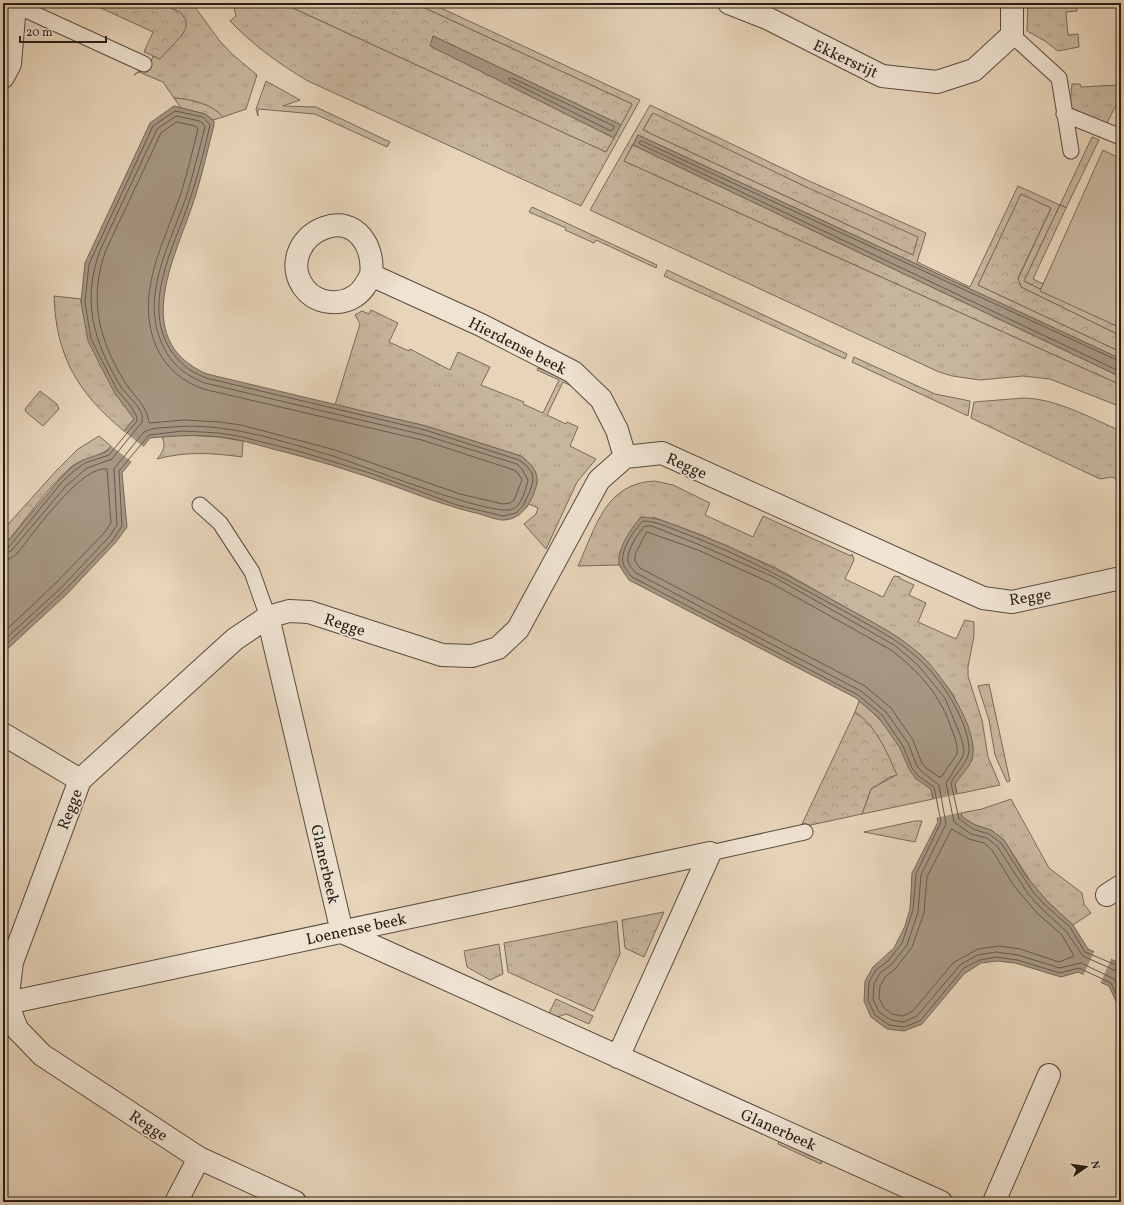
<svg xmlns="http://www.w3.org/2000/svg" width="1124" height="1205" font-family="Vollkorn,serif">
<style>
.grass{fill:url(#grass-tufts);stroke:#786a5a;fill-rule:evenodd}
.forest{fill:url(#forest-crowns);stroke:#786a5a}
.park{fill:#c7b59d;stroke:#786a5a}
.water{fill:#a69682;stroke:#746657}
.pier{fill:#e7d4b9}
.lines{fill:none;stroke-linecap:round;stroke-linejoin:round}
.shore{stroke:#675a4c;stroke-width:1}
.lane-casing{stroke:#584c3f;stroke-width:17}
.street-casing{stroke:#584c3f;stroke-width:24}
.lane{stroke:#efe3d2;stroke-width:15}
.street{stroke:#efe3d2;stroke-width:22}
.labels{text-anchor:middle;stroke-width:3.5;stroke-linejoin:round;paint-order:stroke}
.street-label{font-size:16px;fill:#281e16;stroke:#efe3d2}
</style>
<defs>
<pattern id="grass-tufts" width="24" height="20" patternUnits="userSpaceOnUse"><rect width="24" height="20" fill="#c7b59d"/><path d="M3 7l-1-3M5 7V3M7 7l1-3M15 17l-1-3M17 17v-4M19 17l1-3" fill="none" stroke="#ab9b86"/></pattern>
<pattern id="forest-crowns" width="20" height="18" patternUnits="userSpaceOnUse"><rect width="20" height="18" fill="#c7b59d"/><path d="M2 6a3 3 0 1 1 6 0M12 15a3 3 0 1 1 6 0" fill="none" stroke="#ab9b86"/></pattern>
</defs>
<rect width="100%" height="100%" fill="#e7d4b9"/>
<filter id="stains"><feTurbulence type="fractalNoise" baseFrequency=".005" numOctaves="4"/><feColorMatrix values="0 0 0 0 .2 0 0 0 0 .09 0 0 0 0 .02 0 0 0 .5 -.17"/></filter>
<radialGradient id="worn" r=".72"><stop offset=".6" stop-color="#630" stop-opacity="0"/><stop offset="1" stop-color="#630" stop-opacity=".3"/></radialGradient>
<path class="grass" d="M161,3H192L219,40L231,53L257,75L246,109L223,117C212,104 190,99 174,98L163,82L139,72L134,75L139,71L147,72L153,56L160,59L181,13Z
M237,3H282L606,152L632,104L414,3H430L640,100L581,206L308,81C279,64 253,45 230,21L236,16L234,8Z
M1028,3L1051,5V3H1076L1077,11L1066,12L1068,35L1078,34L1079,47L1058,51L1045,41L1027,31Z
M266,81L300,100L283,106L316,107L390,142L387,147L315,114L258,109V116L256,109Z
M1072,84H1080L1081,87L1118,85L1119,99L1105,127L1073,112L1070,107Z
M650,105L807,180L926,233L917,262L970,287L1018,186L1060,205L1092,137L1099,140L1066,208L1060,205L1024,281L1121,328V336L1021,287L1018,279L1051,208L1021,195L978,285L1121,352V359L638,135L624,161L1121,385V407L1050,379L1023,376L980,380L952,376L939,372L590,210ZM652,114L804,186L913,255L643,130Z
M532,207L657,265L656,268L596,240L594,243L565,230L566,228L529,212Z
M667,270L847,354L845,359L664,276Z
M54,296L81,299V302L126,407L134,419L124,431C78,393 56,357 54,296Z
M371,310L398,323L389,342L409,351L410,349L450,370L458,352L490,367L481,385L524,402L523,404L543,413L559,380L537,370L538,368L566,379L581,390L563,382L547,415L566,424L567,422L578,427L570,446L596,459L577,482L546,549L524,524L536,514L538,508L529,504L526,508L534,492L521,456L426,426L335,405L360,324L355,315L362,311L369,314Z
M854,357L935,394L970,401L968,416L852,362Z
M40,391L57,404L59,409L43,426L26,412L25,409Z
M1024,398C1058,399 1090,418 1121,431V481L1112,477L1100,479L971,418L974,402Z
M183,435L219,437L243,441L242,457C213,453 187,451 157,459C164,451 166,446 162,437Z
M99,436L111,446C102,458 83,457 71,467C45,490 25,521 3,547V530L55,472L78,449Z
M655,481L673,485L710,503L705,515L753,537L763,516L851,556L852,554L854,560L845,579L883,597L894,576L900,577L899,578L914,585L909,595L926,603L918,622L956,639L965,620L974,622V636L968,667V676L982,720L988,757L1000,785L957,794L955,783L972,760L973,748L970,735L953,694L923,657L899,638L778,569L704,536L653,517L620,552L619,565L578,566C596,527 605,483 655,481Z
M989,684L1010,781L1007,782L995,755L989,720L978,686Z
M859,701C876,714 888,728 899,745C912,768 905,772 931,789L933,799L862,814L871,789L896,775C887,752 876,726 855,712Z
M1011,799L1049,868L1082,893L1084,904L1091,913L1073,925L1048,902L1036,890L1004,840L991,830L975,825L962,817L961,813L982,809Z
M915,821H922L915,842L864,832Z
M617,921L620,954L594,1011L508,972L504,943Z
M499,944L503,974L490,980L467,967L464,951Z
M556,999L593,1016L589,1024L566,1014L555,1018L548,1015Z
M779,1141L822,1161L821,1164L778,1144Z"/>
<path class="forest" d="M90,3H161L181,13L186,20V28L182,35L160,59L144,52L153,32Z
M282,3H414L632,104L621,125L433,36L431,46L614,138L606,152Z
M174,98C191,99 212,104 223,117L213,120L205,114L181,108Z
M653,113L804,186L918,237L913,255L643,130Z
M633,145L1121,377V385L624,161Z
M1021,194L1051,208L1018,278L1021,287L1121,336V352L978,285Z
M1060,205L1066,208L1033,279L1121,321V328L1024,281Z
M855,712C876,726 887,752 897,775L890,777L871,789L862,814L806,826V823L802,824Z
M664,912L644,957L625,948L622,920Z"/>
<path class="park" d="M1103,150L1121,159V328L1040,291Z"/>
<path class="water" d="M433,36L621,125L614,138L430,46Z
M174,106L205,114L214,121V125C208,148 203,171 196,194C179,251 126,339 207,374L426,426L521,456C529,462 539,471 537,483C533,500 523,520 503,520C496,520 487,516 480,514C449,507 421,496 391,485C352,471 313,459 273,449C255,444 238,439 220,437C197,434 173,436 150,438L122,473L127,527L116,542L67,594L3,653V547L59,480L72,467L83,460L106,452L134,419L114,392L88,341L81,302L85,263L150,123Z
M638,135L1121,359V377L633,145Z
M641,517C658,517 674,525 690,531C744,551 794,578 845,607C872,622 901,636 924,658C943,677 980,730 972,759C970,767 960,776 955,784L962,817L975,825L991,830L1004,840L1026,876L1048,902L1073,925L1088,949L1117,962L1121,961V1012L1109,986L1078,972L1061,977L1015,963L997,961L981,963L964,974L922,1024L904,1031L887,1029L871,1017L864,1001L865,981L873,967L894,948L905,926L910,909L912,873L938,822L931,789L916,779L909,769L900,748L879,718L856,698L629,580C626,575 622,571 620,566C614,553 632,527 641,517Z"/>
<path class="pier" d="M122,430L145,448L133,463L110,445Z
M959,794L963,812L935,818L931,800Z
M1095,950L1112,957L1100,984L1083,976Z"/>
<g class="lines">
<path class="shore" d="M512,78L614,126V128L611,131L510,81L509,79Z
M177,122L195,126L198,129C193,149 188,170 182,190C165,242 132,296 158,350C167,369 184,382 203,389L422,440L514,470L518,473L522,480L514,500L510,503L503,504L460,494L335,450L241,425L220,422L184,420L149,423C147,406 135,397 126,384C99,341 88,299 106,250L161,133Z
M1121,362L642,141L639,142L640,144L1121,372
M647,532L698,550L771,583L891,650C919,671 941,696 952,730C955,738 958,746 957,754L942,776L939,777L926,768L922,763L913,740L891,708L865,686L640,568L635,561V555Z
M3,549L8,548L62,482L75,470L85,463L109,455L137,421V417L130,405L117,390L91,339L85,302L89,264L153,126L175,111L203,117L210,125C205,148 199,171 192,193C178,239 144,295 166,342C175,360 188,371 206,378L425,430L519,460L526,465L532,473L533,481L530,491L523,506L516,513L503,516L457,505L370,473L298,451L238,436L219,433L183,431L149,435L119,471L122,526L113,540L64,591L3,647
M3,554L11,551L66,486L87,468L112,459L142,422C145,409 128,397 121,387C93,341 81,299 101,248L157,129L176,116L200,121L205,126C200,148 194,170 188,191C173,240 138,294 163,346C171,364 186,376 205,383L424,435L517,464L522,469L528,480C526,489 522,505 513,509C493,518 362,465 333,456C281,441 227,422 172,427C164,428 150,427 143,433L114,469L117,525L109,537L61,588L3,641
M3,560L9,559L16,555C32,535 81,465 107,469L111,523L104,533L56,583L3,633
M952,829L969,839L984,843L992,850L1014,886L1037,913L1062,935L1074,956L1059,962L1020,949L999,946L978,949L953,963L913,1011L903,1016L892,1014L884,1008L879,998L880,986L885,977L896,968L912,947L924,913L927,877Z
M1121,966L1116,965L1085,952L1070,927L1045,905L1033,892L1001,843L989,834L973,829L959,819L951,783C956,771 969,763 969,749C968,720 941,679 920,660C898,639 870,626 844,611C791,582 742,555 686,534C672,529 657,521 643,521C634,530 620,550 623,563C624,568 629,573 632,577L858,695L882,715L903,746L912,768L918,776L934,787L941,822L916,874L913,910L902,943L888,961L876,970L869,982L868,1000L875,1015L889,1025L904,1027L920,1021L964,968L980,960L996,957L1017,960L1060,973L1079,968L1111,983L1121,1005
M1121,971L1114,970L1083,956L1066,931L1042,909L1029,895L997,846L987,838L971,834L954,822L946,783L963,756L964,749L961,737L945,698L917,664L894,645L774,577L700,545L652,526H645C638,533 626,551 628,562C629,565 633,570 636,573L861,691L886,712L908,743L917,766L922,772L939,785L946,824L921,875L918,912L907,945L892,964L880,973L874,984L873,999L879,1012L891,1020L904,1022L917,1016L961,964L978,955L996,952L1018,955L1060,968L1081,963L1114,979L1121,991"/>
<g class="lane-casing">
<path id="lane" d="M15,5L144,64
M1012,35L1059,78L1071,151
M1064,114L1121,137
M200,505L220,523L252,572L268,617
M710,853L805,832"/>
</g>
<g class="street-casing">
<path id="street" d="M729,3L767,18L882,76L937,82L974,70L1012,35V3
M3,77L10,64L15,5
M371,275C375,247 356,216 324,228C299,237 287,267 305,289C317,304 340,306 355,296C363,291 367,283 371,275L481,325L573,372L601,399L617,430L625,457
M268,617L342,932L941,1202
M3,734L80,780
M1107,895L1121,886
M3,1004L710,853
M618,1057L710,853
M176,1202L199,1158
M295,1202L199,1158L42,1055L17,1029L7,1003L12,962L80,780L235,639L268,617L289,611L309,612L442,655L472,656L498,648L518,629L599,480L625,457L662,453L983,598L1012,602L1121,578
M994,1202L1049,1075"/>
</g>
<use href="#lane" class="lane"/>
<use href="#street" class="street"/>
</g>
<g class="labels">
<g class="street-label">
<text transform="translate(846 58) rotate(25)" y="6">Ekkersrijt</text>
<text transform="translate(518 345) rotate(27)" y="6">Hierdense beek</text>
<text transform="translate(687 465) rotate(24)" y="6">Regge</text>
<text transform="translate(1030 596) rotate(-9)" y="6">Regge</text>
<text transform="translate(345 624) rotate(18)" y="6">Regge</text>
<text transform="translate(69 809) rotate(-69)" y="6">Regge</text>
<text transform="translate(326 864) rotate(77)" y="6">Glanerbeek</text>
<text transform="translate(356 928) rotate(-12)" y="6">Loenense beek</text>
<text transform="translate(149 1125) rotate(33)" y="6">Regge</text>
<text transform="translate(779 1129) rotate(24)" y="6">Glanerbeek</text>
</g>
</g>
<rect width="1124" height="1205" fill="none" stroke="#e7d4b9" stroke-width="16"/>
<rect x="4" y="4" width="1116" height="1197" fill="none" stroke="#281e16" stroke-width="2"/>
<rect x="8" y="8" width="1108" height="1189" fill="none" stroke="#281e16"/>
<g transform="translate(1086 1167) rotate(77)" stroke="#efe3d2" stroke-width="3" paint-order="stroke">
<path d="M0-3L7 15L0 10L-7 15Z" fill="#281e16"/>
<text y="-6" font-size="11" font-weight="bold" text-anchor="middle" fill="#281e16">N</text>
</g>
<path d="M20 36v6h86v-6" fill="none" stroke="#281e16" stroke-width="2"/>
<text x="26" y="36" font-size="12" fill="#281e16" stroke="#efe3d2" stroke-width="3" paint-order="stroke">20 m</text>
<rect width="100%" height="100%" filter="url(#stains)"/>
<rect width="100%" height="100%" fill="url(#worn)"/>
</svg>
